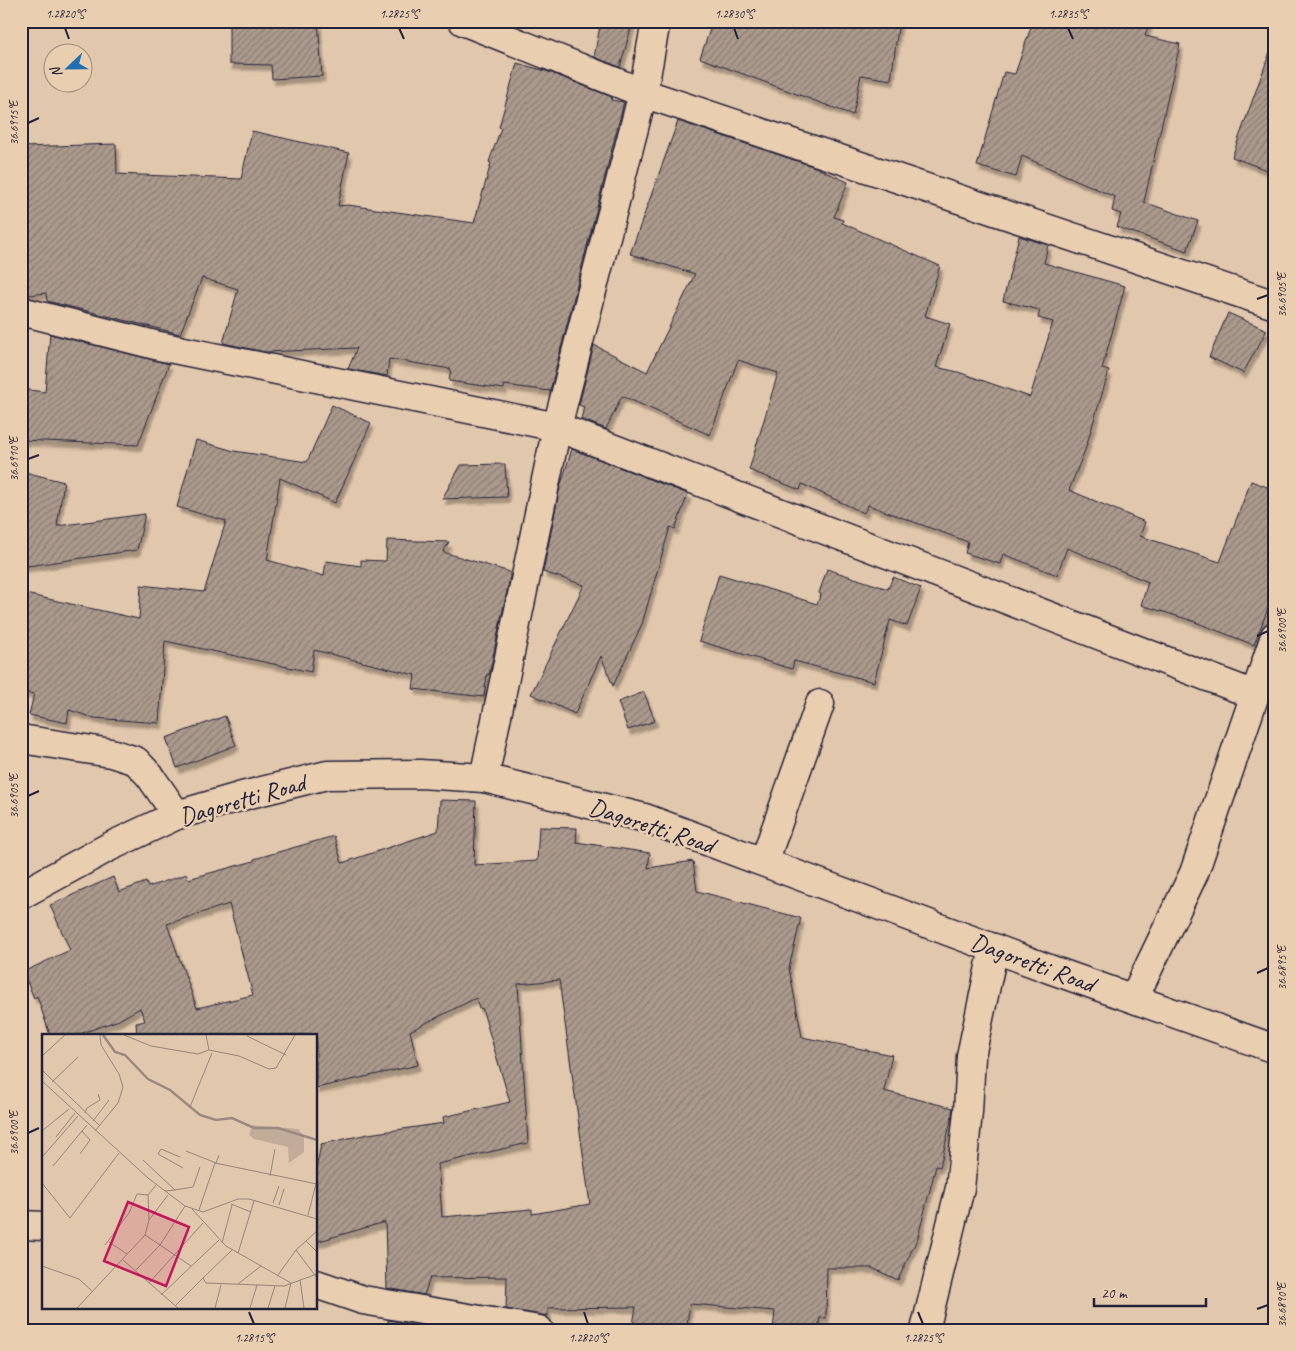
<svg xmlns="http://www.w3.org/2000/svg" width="1296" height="1351" font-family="Caveat,sans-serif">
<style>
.building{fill:url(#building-hatch);stroke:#22223b;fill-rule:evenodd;filter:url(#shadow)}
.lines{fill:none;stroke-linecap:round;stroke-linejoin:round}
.minor-casing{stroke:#22223b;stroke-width:31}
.secondary-casing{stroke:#22223b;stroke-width:31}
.minor{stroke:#e9ceb0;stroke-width:28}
.secondary{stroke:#e9ceb0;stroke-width:28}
.ticks{fill:none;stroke:#22223b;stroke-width:2}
.labels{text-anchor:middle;stroke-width:5;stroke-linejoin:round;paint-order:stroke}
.street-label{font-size:25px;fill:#22223b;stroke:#e9ceb0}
.inset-river{fill:none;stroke:#9a8982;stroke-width:2.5}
.inset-road{fill:none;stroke:#95857e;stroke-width:1}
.view{fill:#c2185b;fill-opacity:0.15;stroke:#c2185b;stroke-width:2.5}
.inset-edge{fill:none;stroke:#22223b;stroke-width:2.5}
.neatline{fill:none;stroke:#22223b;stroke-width:2}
.ticks-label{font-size:12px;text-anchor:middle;fill:#22223b}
</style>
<defs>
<pattern id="building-hatch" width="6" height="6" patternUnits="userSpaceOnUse" patternTransform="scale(1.25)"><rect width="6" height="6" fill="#ab9a8c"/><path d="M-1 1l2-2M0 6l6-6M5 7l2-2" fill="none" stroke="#8b7d74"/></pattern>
<filter id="shadow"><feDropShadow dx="3" dy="5.5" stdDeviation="1" flood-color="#0004"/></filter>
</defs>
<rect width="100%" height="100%" fill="#e1c7ab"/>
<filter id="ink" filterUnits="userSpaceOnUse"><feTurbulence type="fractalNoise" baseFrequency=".02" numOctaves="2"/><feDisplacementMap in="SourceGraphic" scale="10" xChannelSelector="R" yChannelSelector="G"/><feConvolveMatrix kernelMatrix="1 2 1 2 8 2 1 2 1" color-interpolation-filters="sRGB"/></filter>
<g filter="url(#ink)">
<path class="building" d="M229,21H318L322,76L272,79L271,65L229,64Z
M601,21H633L620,67L594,57Z
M713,21H808L837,29L839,21H899L891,80L861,75L853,115L700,58Z
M1033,21H1150L1145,36L1180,44L1144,202L1198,221L1187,251L1117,227L1121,214L1112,211L1115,197L1022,156L1016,177L977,166L1004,72L1015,74Z
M1271,49L1275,50V155L1269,171L1232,157Z
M517,63L549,72L612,97L611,100L624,102L550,391L504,385V389L449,381L451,369L389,359L387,376L348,369L357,348L265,352L223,343L238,289L202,278L180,334L47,301L46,293L21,296V147L116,144L117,174L241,179L252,131L349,153L338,206L348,205L474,223L491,163L489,162L501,128L499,127Z
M678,121L815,167L848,182L834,217L843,220L842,223L940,266L925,316L950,324L936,367L958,372L1030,397L1053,322L1038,318L1040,310L1003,301L1019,236L1048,245L1044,263L1125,286L1102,369L1109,371L1085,450L1069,490L1145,522L1140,536L1220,562L1251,481L1275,490V590L1254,645L1190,620L1141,605L1148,582L1067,548L1057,575L1003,554L1000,564L965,553L968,542L868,505L864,513L802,484L800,490L749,470L778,373L738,360L710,435L622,396L606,429L581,419L584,407L579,405L594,345L647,372L695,274L630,254Z
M1228,313L1267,330L1243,373L1209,357Z
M50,334L169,364L138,445L21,440V389L45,392Z
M332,405L371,423L335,503L280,478L267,560L324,576L326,561L361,566V560L386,561L387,540L449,542L443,552L510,572V577L489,675L487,674L484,697L413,689L415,675L314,650L311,672L165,641L159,723L94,718L69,710L67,723L29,715L34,694L21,692V593L139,619L141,585L204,592L226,521L177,507L196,440L234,451L307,462Z
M572,449L688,494L675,529L670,527L642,624L613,686L601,656L575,714L531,694L584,585L543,572L560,487Z
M505,464L507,497L442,499L461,465Z
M21,471L64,482L57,526L145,514L137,550L21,567Z
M827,569L888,589L893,577L921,588L907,626L890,620L874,682L794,661L792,669L699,641L719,574L817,604L821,594L819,593Z
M644,692L655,721L628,730L618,702Z
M225,716L236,745L177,768L166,738Z
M440,800L476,801L474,865L537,861L539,827L577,828L576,842L650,853L648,868L693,861L697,891L801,918L789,968L802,1037L892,1055L884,1091L953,1108L951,1120L940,1167L936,1166L918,1237L898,1280L872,1268H827L826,1318H820L818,1330H773L775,1311L690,1304L686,1330H632L636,1307L548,1308V1316L506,1309L507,1277L430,1278L424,1295L387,1288L385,1222L316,1242V1170L321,1144L368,1134L444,1123L443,1117L510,1102L482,1008L479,1009L476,998L410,1031L418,1065L316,1088V1035H137L136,1023L145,1021L140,1008L119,1020L77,1035H50L37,996L34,998L23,972L70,950L50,905L113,877L119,892L146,882L148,887L187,874L188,879L254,861V859L334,836L342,863L438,831ZM229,904L253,995L197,1008L167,924ZM559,980L590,1204L532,1214V1209L442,1217L438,1164L528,1143L518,984Z
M388,1320L414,1324L412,1330H388Z"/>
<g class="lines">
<g class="minor-casing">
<path id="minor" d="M463,21L643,93L1275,305
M656,21L643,93L557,427L1255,695
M21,311L159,346L557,427L484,778
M21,739L111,753L136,761L150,776L177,815
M764,862L820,704
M1134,998L1194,873L1275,636
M21,1225L44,1226
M316,1284L363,1300L539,1330
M925,1330L960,1188L968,1112L971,1056L994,948"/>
</g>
<g class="secondary-casing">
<path id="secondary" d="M21,895L109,847L177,815L246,795L327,775L420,774L484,778L645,818L1052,970L1275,1049"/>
</g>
<use href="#minor" class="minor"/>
<use href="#secondary" class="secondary"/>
</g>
</g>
<path class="ticks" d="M65,28L69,39M399,28L404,39M734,28L738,39M1068,28L1073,39M28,123L39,118M1257,299L1268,295M28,459L39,455M1257,636L1268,631M28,796L39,791M1257,973L1268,968M28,1133L39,1128M1257,1309L1268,1305M249,1312L254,1324M584,1312L588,1324M918,1312L923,1324"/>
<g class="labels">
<g class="street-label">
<text transform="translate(242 799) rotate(-16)" y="9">Dagoretti Road</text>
<text transform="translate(652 825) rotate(18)" y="9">Dagoretti Road</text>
<text transform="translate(1033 962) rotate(20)" y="9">Dagoretti Road</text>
</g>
</g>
<g transform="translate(42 1034)">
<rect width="275" height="275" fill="#e1c7ab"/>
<path d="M210,91L256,95L262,102V118L247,129L246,113L212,105L207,101Z" fill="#c1ac99"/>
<path class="inset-river" d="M61,1L73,18L83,21L106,45L128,56L158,81L174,86L190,84L212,94H236L275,106"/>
<path class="inset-road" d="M82,1L109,12L156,20L167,16L164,1M205,2L244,21M167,16L197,22L227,35L234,34L253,1M0,22L23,1M0,36L58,92M0,47L106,144L143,172L161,178L196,165H207L275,185M10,48L36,23M148,73L170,19M43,79L45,74L58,66L56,60M51,87L67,66M0,97L27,75M53,97L76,69L81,53L77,40L59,11L58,1M14,103L33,79M144,117L174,129L177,121M38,120L48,106L40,97M1,122L36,82M138,123L119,115L116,120L141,134M101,126L133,156L123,157M11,132L45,91M228,142L233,115M0,149L28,184L77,119M133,156L151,153L158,133M231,169L237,152M189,170L209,178M237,171L242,155M150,175L184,212L249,249L243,274M157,176L173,129L275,150M266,181L274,150M107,186L126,161M103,201L118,211L143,172M264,207L275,218M67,208L85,220M180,209L190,171M63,211L87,179L95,160L106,161M190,216L161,244L164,249L242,252L275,240M254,216L275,244M196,219L212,167M81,226L136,274M0,232L37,245L51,258M93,237L118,211L149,232M236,241L254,216L275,197M258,246L262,274M107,249L161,189M196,250L219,232M119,261L177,206M134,271L161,244M35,274L103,201L107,186L106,161L114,151M173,274L179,251M208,274L215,251M226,274L233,252"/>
<path class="view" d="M86,168L147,193L124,252L62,227Z"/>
<rect width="275" height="275" class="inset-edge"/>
</g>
<rect width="1296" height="1351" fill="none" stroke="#e9ceb0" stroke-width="55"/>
<g transform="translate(68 68) rotate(248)"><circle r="24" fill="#e9ceb0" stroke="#998981"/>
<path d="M0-4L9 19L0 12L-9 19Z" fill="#1f6fb2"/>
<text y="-8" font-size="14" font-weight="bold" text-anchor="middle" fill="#22223b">N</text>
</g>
<path d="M1094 1298v8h112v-8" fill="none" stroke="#22223b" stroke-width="2.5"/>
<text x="1101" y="1298" font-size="15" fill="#22223b" stroke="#e9ceb0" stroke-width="4" paint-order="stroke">20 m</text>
<rect x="28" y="28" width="1240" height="1296" class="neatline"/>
<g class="ticks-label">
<text x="65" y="18">1.2820°S</text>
<text x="399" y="18">1.2825°S</text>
<text x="734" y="18">1.2830°S</text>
<text x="1068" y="18">1.2835°S</text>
<text transform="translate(14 123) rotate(-90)" y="4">36.6915°E</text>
<text transform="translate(1282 295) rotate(-90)" y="4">36.6905°E</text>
<text transform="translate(14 459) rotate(-90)" y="4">36.6910°E</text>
<text transform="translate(1282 631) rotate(-90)" y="4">36.6900°E</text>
<text transform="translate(14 796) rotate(-90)" y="4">36.6905°E</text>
<text transform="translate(1282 968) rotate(-90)" y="4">36.6895°E</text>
<text transform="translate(14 1133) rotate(-90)" y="4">36.6900°E</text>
<text transform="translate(1282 1305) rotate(-90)" y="4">36.6890°E</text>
<text x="254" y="1342">1.2815°S</text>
<text x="588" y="1342">1.2820°S</text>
<text x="923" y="1342">1.2825°S</text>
</g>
</svg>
